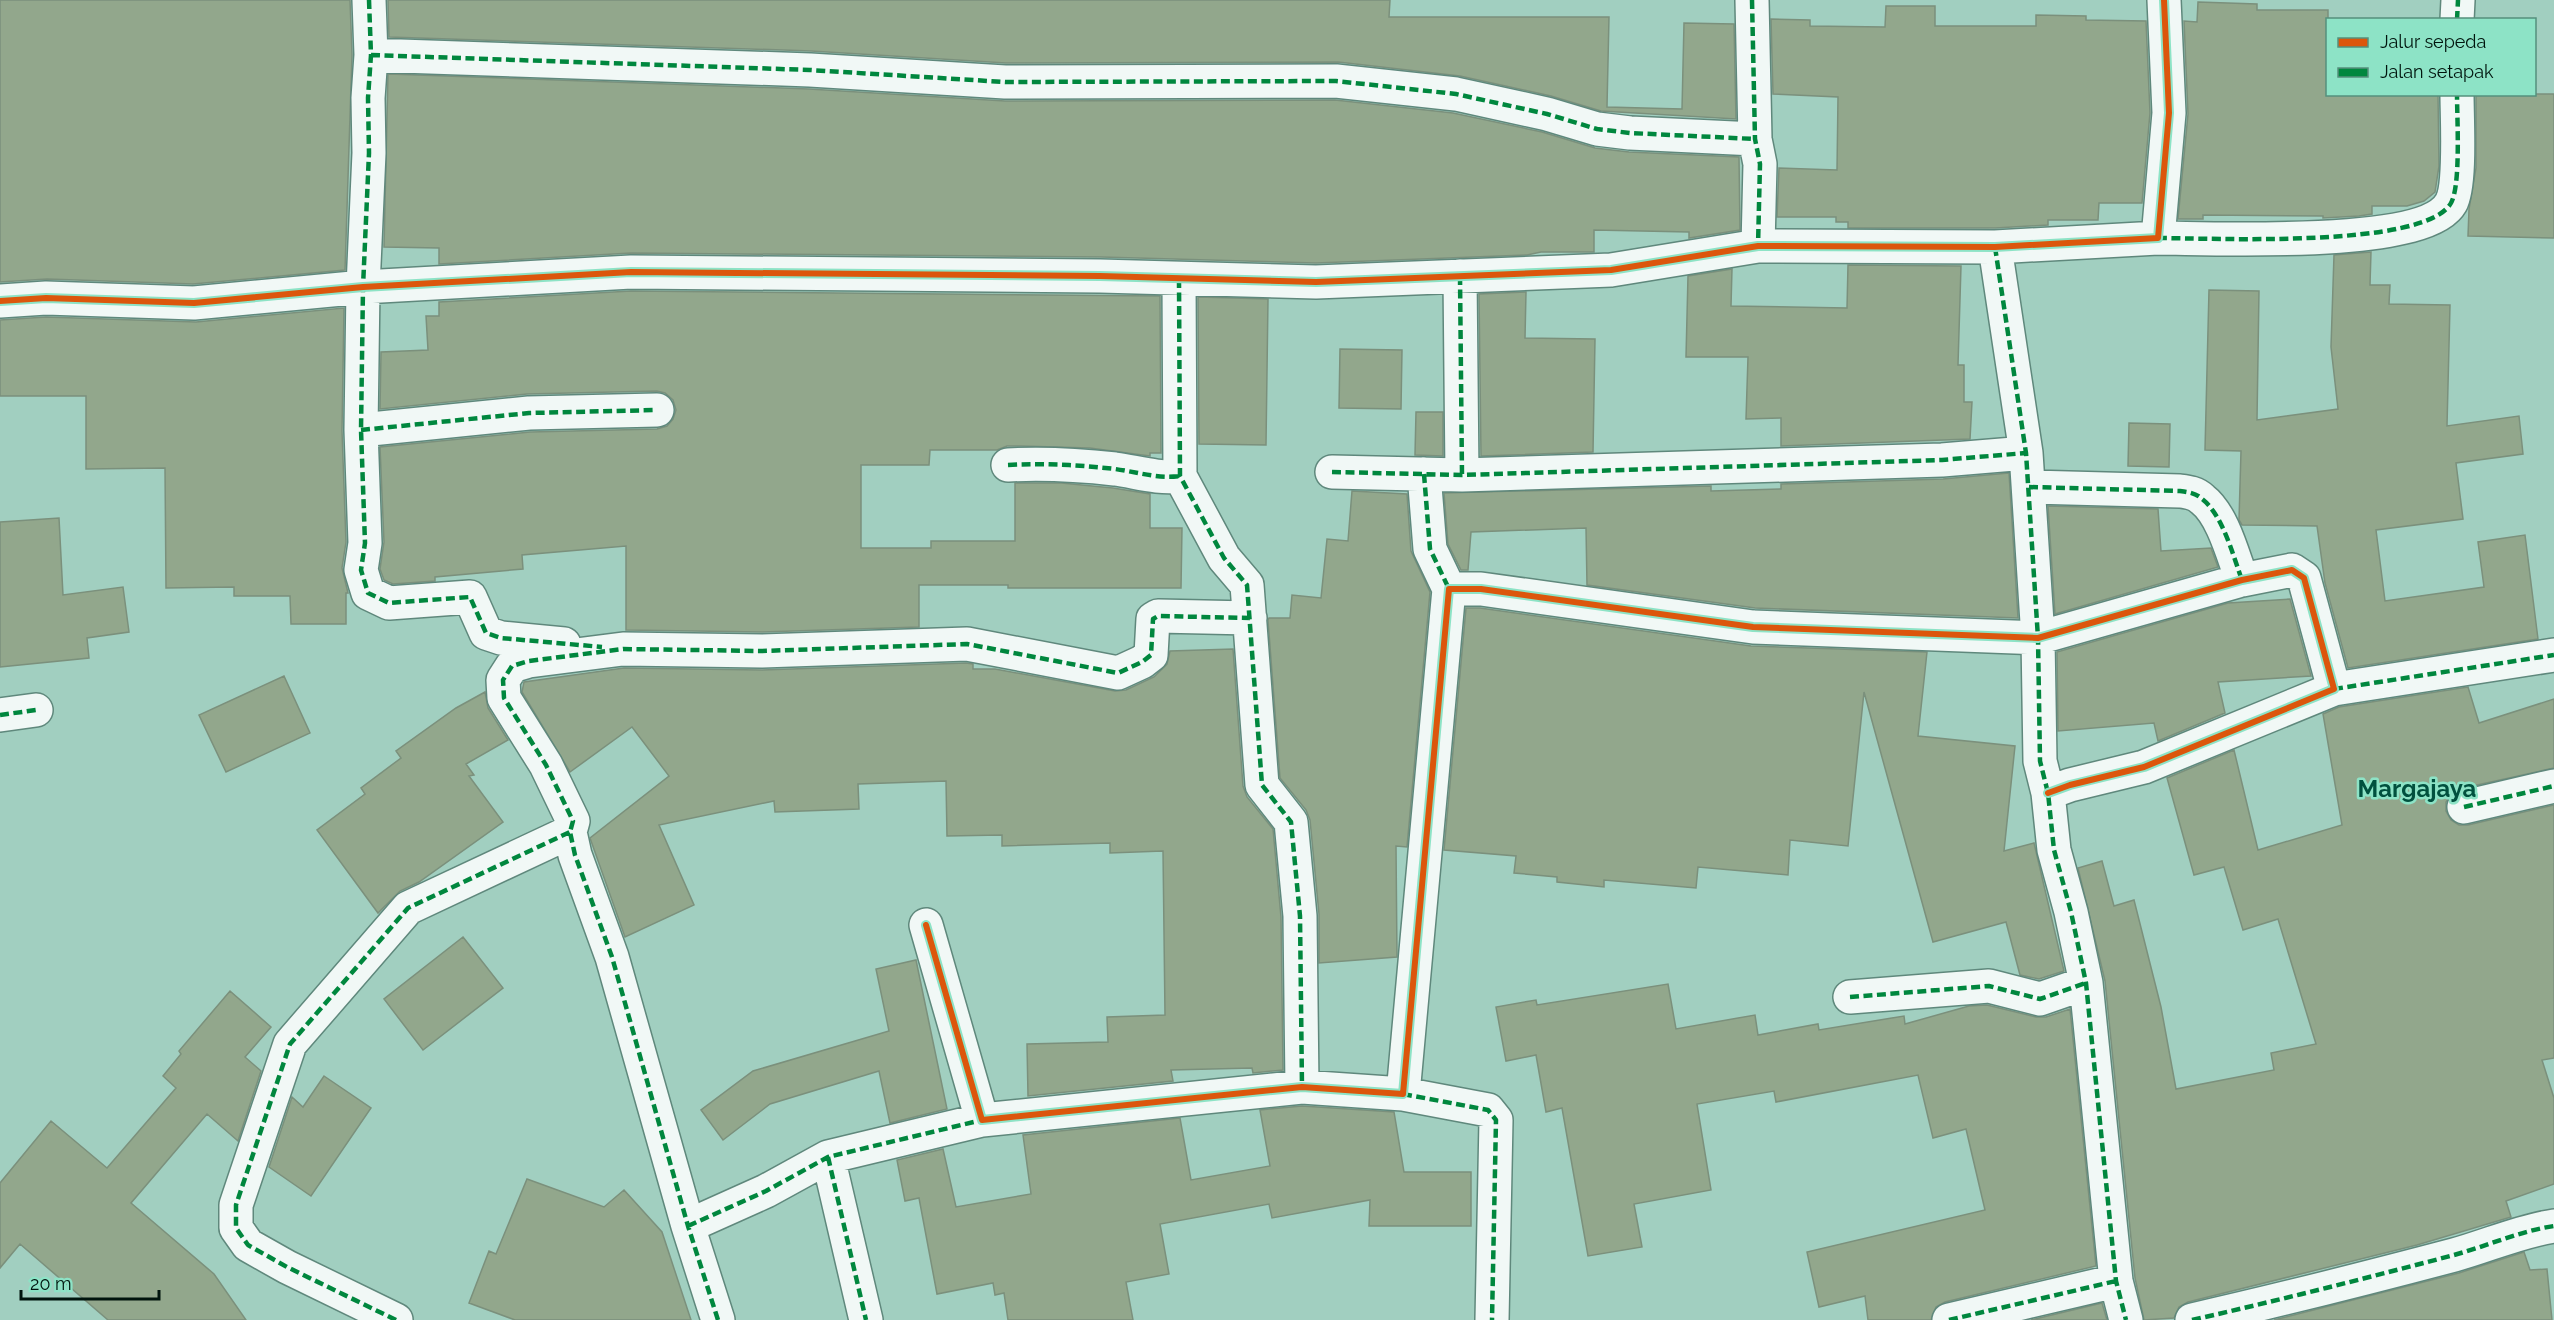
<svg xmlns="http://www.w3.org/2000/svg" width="2554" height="1320" font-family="Raleway,sans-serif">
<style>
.building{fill:#92a78c;stroke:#7b907c;stroke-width:1.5}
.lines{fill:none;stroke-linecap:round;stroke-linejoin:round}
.street-casing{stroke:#5f887c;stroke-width:36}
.street{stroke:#f1f8f6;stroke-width:33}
.quiet{stroke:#00873e;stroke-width:4.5;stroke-dasharray:9 4.5;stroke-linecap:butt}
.cycleway-casing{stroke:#8de3c6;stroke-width:10}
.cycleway{stroke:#dc560c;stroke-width:6}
.labels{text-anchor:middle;stroke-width:5;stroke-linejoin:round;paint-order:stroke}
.quarter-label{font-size:24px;font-weight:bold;fill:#01503e;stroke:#8de3c6}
</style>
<rect width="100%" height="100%" fill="#a1cfc0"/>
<path class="building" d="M0,0H350L352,55L345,270L193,284L47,279L0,282Z
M388,0H1390L1389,17H1609L1607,107L1682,109L1684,23L1734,24L1736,119L1601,111L1551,96L1460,76L1338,62L1006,63L811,51L389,37Z
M2198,2L2257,4V10H2328V94H2438L2439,166L2435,192L2424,201L2407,206H2372V214L2359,216L2323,218V216L2203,215V219H2178L2188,114L2184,21L2197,22Z
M1886,6H1935V26H2036V15L2086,16V20L2146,21L2150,113L2142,203H2099L2098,220H2048V225L1995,228H1848V222H1836V217H1777L1779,168L1837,170L1838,97L1773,94L1771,19L1810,20V26L1885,27Z
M388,74L809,89L1005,101L1335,100L1453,113L1542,132L1595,148L1629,152L1739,157L1740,230L1689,238V232L1594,230V252H1541L1527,255L1316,263L1101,257L631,253L439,264V248L384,247Z
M2476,94H2554V238L2468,236L2469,209L2476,168Z
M2371,252L2370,285H2390L2389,304L2450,305L2447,426L2519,416L2523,454L2456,463L2463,519L2376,530L2385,601L2484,587L2478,542L2525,535L2538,639L2348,668L2325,583L2317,526L2242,525L2239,520L2241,451L2205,450L2209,290L2259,291L2257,420L2338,409L2331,347L2334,255Z
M1848,265L1961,266L1958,365H1964V402H1972L1970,439L1781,446V418L1746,419L1748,357H1686L1688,276L1732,269L1731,306L1847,308Z
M631,291L1160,296L1161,453H1150V456L1090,448L1021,446H1007L997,450H930L929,465H861V548H931V541H1015V483H1061L1113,488L1150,494V528H1182L1181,588H1008V585H919V627L762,632L626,630V546L522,555L523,569L435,577V581L393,584L384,580L380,569L384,542L380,447L530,432L657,429L667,426L673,419L676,410L673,400L665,393L657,391L527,394L380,409L381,352L428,350L426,316H439V302Z
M1526,292L1525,338L1595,339L1593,452L1481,456L1479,294Z
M1198,297L1268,299L1266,445L1199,444Z
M344,308L342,431L346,542L342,568L348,593H346V624H291L290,596H234V587L166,588L165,468L86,469V396H0V320L46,317L196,322Z
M1340,349L1402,350L1401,409L1339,408Z
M1416,412H1443V456L1415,455Z
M2129,423L2170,424L2169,467L2128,466Z
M2009,473L2018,618L1755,608L1587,585L1586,528L1471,532L1468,570H1461L1448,544L1444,493L1711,486V491L1781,489V484L1943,479Z
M1352,491L1407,494L1411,551L1430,592L1407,847L1396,846L1397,957L1319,963V914L1310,820L1306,810L1280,778L1268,620L1269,618H1290L1292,595L1321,598L1327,539L1348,541Z
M2048,506L2158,509L2161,551L2211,548L2218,567L2055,614Z
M59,518L63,595L123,587L129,632L87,638L89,658L0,667V522Z
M2290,599L2311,676L2218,682L2225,713L2158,741L2154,723L2058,731L2057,652L2228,603Z
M1466,608H1480L1751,646L1927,652L1918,736L2015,746L2004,851L2034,843L2064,971L2039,979L2020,975L2006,922L1933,942L1864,692L1848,846L1790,840L1788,875L1698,867L1696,888L1604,880V887L1557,882V877L1514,873L1516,856L1444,850Z
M1233,649L1243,786L1247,797L1273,829L1281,917L1283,1070L1253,1073L1252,1068L1171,1070L1173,1081L1028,1096L1027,1044L1108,1042L1107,1017L1165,1015L1163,851L1110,853V843L1002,846V835L947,836L946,781L858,784L859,809L775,812L774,801L659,825L694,905L625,937L590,838L669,776L632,727L570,772L522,692L524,682L624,668L762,670L966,663L973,664V669H995L1115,691L1126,690L1154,677L1167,664L1170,651Z
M284,676L310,733L226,772L199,715Z
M2468,687L2479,723L2554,699V768L2459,789L2451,794L2446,802V811L2451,820L2459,825H2468L2554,805V1058L2542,1060L2554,1098V1184L2506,1201L2511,1217L2417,1245L2188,1302L2179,1307L2174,1318L2144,1320L2135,1278L2105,981L2078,868L2102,861L2114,906L2134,900L2161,1007L2176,1089L2274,1070L2271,1053L2316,1044L2278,919L2243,930L2224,867L2194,875L2167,778L2234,750L2258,850L2342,825L2323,714L2339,707Z
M485,692L488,708L508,740L466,764L474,775L469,776L503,822L419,882L400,891L378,913L317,830L365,794L361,788L401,758L396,751L456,708Z
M463,937L503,988L423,1050L384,999Z
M916,960L947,1109L890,1123L879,1071L770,1104L723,1140L701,1110L753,1071L889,1031L876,969Z
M1668,984L1676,1029L1755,1015L1758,1035L1818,1024L1819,1030L1904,1016L1905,1024L1969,1006L1987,1005L2036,1017H2046L2070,1009L2096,1266L1945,1302L1936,1307L1931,1320H1868L1865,1296L1819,1307L1807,1252L1985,1210L1966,1129L1933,1138L1918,1075L1776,1102L1774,1091L1697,1104L1711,1190L1634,1204L1642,1247L1588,1256L1562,1108L1546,1112L1536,1055L1506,1061L1496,1007L1536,1000L1537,1005Z
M230,991L271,1027L245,1057L261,1071L238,1141L207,1114L131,1203L214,1274L246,1320H108L20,1244L0,1268V1183L51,1121L107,1168L176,1088L163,1076L181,1054L179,1051Z
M324,1076L371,1108L311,1196L269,1167L292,1097L303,1107Z
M1302,1106L1394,1112L1404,1172H1471V1226H1369L1370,1200L1272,1218L1269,1204L1160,1224L1169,1274L1126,1282L1133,1320H1008L1004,1293L995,1295L993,1283L937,1294L919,1198L905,1201L897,1160L943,1149L956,1207L1031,1194L1023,1135L1180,1118L1191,1180L1270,1166L1260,1110Z
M527,1179L604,1207L624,1190L662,1232L691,1320H515L469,1303L489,1251L496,1254Z
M2524,1252L2530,1270L2547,1269L2552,1320H2274L2459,1273Z
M2102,1303L2107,1320H2031Z"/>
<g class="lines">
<g class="street-casing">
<path id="street" d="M369,0L371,55L368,98L369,153L363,287L361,430L365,543L361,570L368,593L389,603L470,597L486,633L501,638L564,644
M1752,0L1755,139L1760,164L1758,246
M2457,20L2458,0
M371,55L810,70L1005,82L1336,81L1456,94L1547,114L1597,129L1630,133L1755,139
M2158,238C2211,238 2425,249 2451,203C2461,185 2457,118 2457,94
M1995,247L2026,453L2038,638L2040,761L2048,793L2054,850L2071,912L2086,983L2116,1281L2126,1320
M1460,276L1462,475
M1179,279L1180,476L1224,558L1247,585L1262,785L1291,822L1300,916L1302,1087
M0,301L46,298L194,303L363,287L631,272L1100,276L1316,282L1611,270L1758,246L1995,247L2158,238L2169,113L2164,0
M361,430L529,413L657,410
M1008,465C1045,463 1079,465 1115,469C1137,472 1158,479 1180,476
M1332,472L1462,475L1942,460L2026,453
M1424,474L1430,549L1449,589
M2029,487L2180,491C2188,492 2196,493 2202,499C2223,515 2233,556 2242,580
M2334,689L2554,655
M0,715L36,710
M2464,807L2554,786
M926,925L982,1120L1302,1087L1403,1094L1449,589H1481L1753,627L2038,638L2242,580L2292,570L2304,578L2334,689L2144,767L2070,785L2048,793
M1850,997L1989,986L2040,999L2086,983
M1403,1094L1488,1110L1496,1120L1492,1320
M828,1157L866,1320
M688,1226L766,1191L828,1157L982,1120
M396,1320L287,1267L248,1245L236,1228V1205L290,1044L408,908L570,832
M718,1320L688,1226L612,957L575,855L570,832L573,821L546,765L504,698L503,680L512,666L529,661L623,649L762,651L967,644L1118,673L1142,662L1151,655L1153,619L1158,616L1250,618
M1949,1320L2116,1281
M2192,1320C2280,1300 2367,1278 2454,1255C2487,1246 2520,1231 2554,1226"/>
</g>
<use href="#street" class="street"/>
<path class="quiet" d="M369,0L371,55L368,98L369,153L363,287L361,430L365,543L361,570L368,593L389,603L470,597L486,633L501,638L602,647
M1752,0L1755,139L1760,164L1758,246
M2457,20L2458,0
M371,55L810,70L1005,82L1336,81L1456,94L1547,114L1597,129L1630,133L1755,139
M2158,238C2211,238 2425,249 2451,203C2461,185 2457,118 2457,94
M1995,247L2026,453L2038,638L2040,761L2048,793L2054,850L2071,912L2086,983L2116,1281L2126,1320
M1460,276L1462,475
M1179,279L1180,476L1224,558L1247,585L1262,785L1291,822L1300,916L1302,1087
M361,430L529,413L657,410
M1008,465C1045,463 1079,465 1115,469C1137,472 1158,479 1180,476
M1332,472L1462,475L1942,460L2026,453
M1424,474L1430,549L1449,589
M2029,487L2180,491C2188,492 2196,493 2202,499C2223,515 2233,556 2242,580
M2334,689L2554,655
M0,715L36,710
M2464,807L2554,786
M1850,997L1989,986L2040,999L2086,983
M1403,1094L1488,1110L1496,1120L1492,1320
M828,1157L866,1320
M688,1226L766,1191L828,1157L982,1120
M396,1320L287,1267L248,1245L236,1228V1205L290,1044L408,908L570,832
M718,1320L688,1226L612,957L575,855L570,832L573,821L546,765L504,698L503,680L512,666L529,661L623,649L762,651L967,644L1118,673L1142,662L1151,655L1153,619L1158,616L1250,618
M1949,1320L2116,1281
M2192,1320C2280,1300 2367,1278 2454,1255C2487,1246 2520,1231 2554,1226"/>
<g class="cycleway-casing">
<path id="cycleway" d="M0,301L46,298L194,303L363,287L631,272L1100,276L1316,282L1611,270L1758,246L1995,247L2158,238L2169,113L2164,0
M926,925L982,1120L1302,1087L1403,1094L1449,589H1481L1753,627L2038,638L2242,580L2292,570L2304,578L2334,689L2144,767L2070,785L2048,793"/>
</g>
<use href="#cycleway" class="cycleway"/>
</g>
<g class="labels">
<g class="quarter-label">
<text x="2417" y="797">Margajaya</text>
</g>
</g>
<rect x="2326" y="18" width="210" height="78" fill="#8de3c6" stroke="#55907c" stroke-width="1.5"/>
<rect x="2338" y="38" width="30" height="9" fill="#dc560c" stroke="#55907c" stroke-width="1.5"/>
<text x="2380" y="48" font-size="18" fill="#00140d">Jalur sepeda</text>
<rect x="2338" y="68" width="30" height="9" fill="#00873e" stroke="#55907c" stroke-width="1.5"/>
<text x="2380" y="78" font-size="18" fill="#00140d">Jalan setapak</text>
<path d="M21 1290v9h138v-9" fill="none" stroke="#00140d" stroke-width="3"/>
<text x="30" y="1290" font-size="18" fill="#00140d" stroke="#8de3c6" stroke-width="4.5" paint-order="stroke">20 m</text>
</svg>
